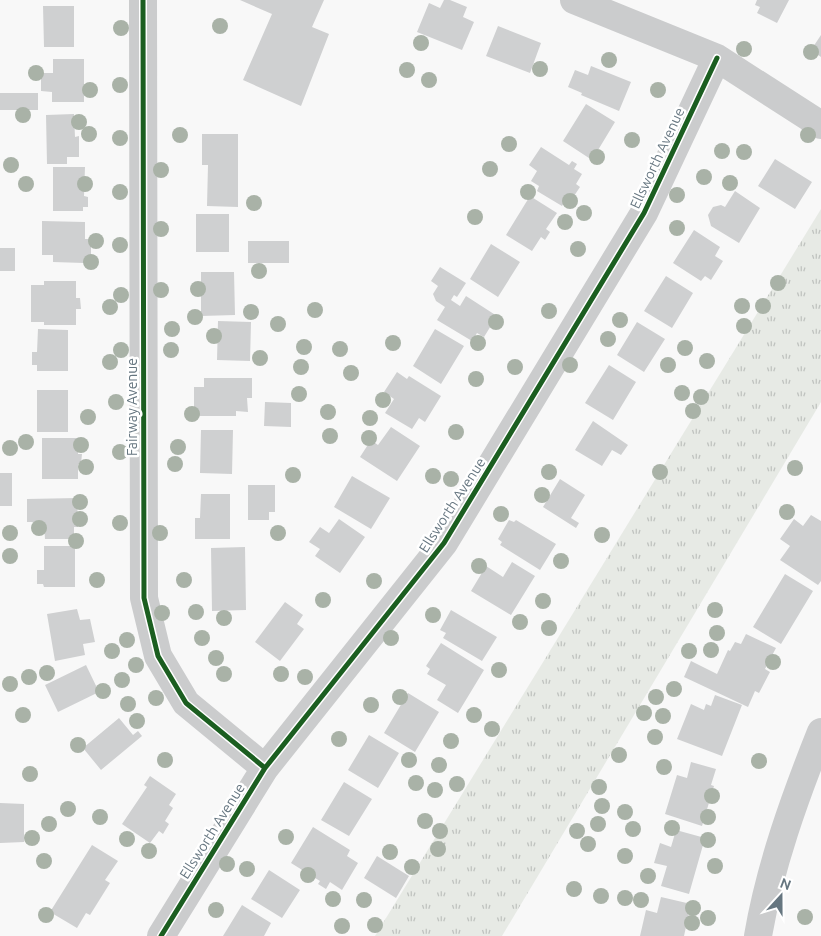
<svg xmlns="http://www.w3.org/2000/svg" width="821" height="936" font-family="Ubuntu,sans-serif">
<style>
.grass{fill:url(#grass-tufts)}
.building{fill:#cfd0d1}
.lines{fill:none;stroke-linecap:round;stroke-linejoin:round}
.minor{stroke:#cbcccd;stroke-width:28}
.cycleway-casing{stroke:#fff;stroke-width:8}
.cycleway{stroke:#1b5e20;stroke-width:5}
.tree{fill:#a9b2a7}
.labels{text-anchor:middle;stroke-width:5;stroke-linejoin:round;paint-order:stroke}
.street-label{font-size:14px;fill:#667680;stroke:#fff}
</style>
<defs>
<pattern id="grass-tufts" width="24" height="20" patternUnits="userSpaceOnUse" patternTransform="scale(1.25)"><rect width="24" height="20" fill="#e7eae5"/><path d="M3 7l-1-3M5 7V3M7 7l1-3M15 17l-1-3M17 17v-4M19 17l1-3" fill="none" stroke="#bfc2bf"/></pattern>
</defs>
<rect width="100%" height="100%" fill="#f8f8f8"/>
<path class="grass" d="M821,209V402L502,936H375Z"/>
<path class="building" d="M240,0H324L312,27L329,34L301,106L243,80L272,14Z
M444,0H450L467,7L463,17L474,22L462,50L417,32L429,3L440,8Z
M757,0H789L777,23L757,13L760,7L755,5Z
M43,6H74V47H44Z
M498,26L541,43L530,73L486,56Z
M821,35V57L811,50Z
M53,59H84V102H52V92L41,91V73H53Z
M591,66L631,82L619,111L581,95L582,93L568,87L575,70L588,75Z
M0,93H38V110H0Z
M586,104L615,122L592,160L563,141Z
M74,114L75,137L79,136V157H67V164H47L46,115Z
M202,134H238V207L207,206L208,165H202Z
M541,147L569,165L572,161L577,164L574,169L582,174L576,184L580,187L574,196L570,193L562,206L537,191L539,186L531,181L537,171L529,165Z
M775,159L812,182L795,209L758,186Z
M53,167H85L84,196L88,197V207H83V211H53Z
M735,191L760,208L739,243L711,226L708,215L713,207L721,205L725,207Z
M530,196L557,213L546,229L550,232L545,240L541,237L532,251L506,235Z
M196,214H229V252H196Z
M42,221L85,222V239H91V260H84V263L53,262V255H42Z
M694,230L720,247L715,256L723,261L711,280L705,276L701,281L673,263Z
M248,241H289V263H248Z
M491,244L520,262L498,297L470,279Z
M0,248H15V271H0Z
M440,267L466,283L457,297L454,295L451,300L460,306L466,296L497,316L484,337L477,333L472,341L437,320L445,307L436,301L433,294L438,286L431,281Z
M201,272H234L235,315L201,316Z
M666,276L693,293L672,328L644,311Z
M44,281H76V298H80L81,309H76V325H44V322H31V285H44Z
M218,321L251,322L250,361L217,360Z
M637,322L665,339L644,372L617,355Z
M38,329L68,330V371H37V365H32V352H37Z
M435,329L464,346L441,384L413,366Z
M609,365L636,382L613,420L585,403Z
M397,372L407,379L409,376L441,396L425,422L419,418L412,429L385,413L394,399L384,392Z
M204,378H252V398H247L248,412L236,411V416H194V387H204Z
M37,390H68V432H37Z
M265,402L291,403V427L264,426Z
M593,421L628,445L621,455L612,450L602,466L575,450Z
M391,427L420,446L397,481L360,457L371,440L378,445Z
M201,430H233L232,474L200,473Z
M42,438H78V454H82L81,464H78V479H42Z
M0,473H12V506H0Z
M352,476L390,498L371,529L334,507Z
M560,479L585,495L571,518L579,523L576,528L543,507Z
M248,485H275V512H269V520H248Z
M201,494H230V539H195V518H200Z
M77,498L78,527H74V539H45L44,522H27V499Z
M811,515L821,521V581L818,585L780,560L790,546L780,539L794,519L803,526Z
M339,519L365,537L340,573L315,556L320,549L309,542L320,527L329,533Z
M509,520L514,522L516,520L556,544L540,570L500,545L502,542L498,539Z
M44,546H75V587H44L43,584H37V570H44Z
M245,547L246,610L212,611L211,548Z
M512,562L535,576L511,615L471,591L486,566L503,577Z
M785,574L813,591L781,644L753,627Z
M285,602L303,615L297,624L304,629L280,661L255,642Z
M77,609L80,620L90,619L95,642L83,644L85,655L55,661L47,614Z
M451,610L497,637L482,661L443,638L446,633L440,630Z
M746,634L776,648L765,669L770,672L759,693L755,691L748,707L684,677L691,661L717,674L728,650L730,651L735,642L741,644Z
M441,643L484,670L458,713L437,700L446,685L427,674L430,669L426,666Z
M86,665L99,692L58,712L45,685Z
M408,693L439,712L415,752L384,733Z
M715,695L742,705L722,756L677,739L691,704L704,710L706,704L711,706Z
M119,718L133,735L138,731L142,736L101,770L83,748Z
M369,735L399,753L378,788L348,770Z
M691,762L716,769L711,785L714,786L702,826L665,814L677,775L687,778Z
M150,776L176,794L169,805L173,808L165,821L169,824L163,834L159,831L150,843L122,824L147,787L144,785Z
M344,782L372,799L349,836L321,820Z
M0,803L24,804V842L0,843Z
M313,827L350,850L347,856L358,863L342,890L330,882L326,889L318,884L320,881L291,863Z
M676,830L705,838L689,894L661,886L667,866L654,863L660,843L671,847Z
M92,845L118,861L105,880L110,883L90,915L86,913L77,928L50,912Z
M377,856L409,876L396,898L364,878Z
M269,870L300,890L282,918L251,899Z
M661,897L691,904L684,936H640L646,910L657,913Z
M242,905L271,923L264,936H223Z"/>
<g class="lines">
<path class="minor" d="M143,0L144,598L158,656L186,703L265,768
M574,0L717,58L821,125
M161,936L265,768L444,543L644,213L717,58
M758,936C770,866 795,797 821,732"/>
<g class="cycleway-casing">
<path id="cycleway" d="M143,0L144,598L158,656L186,703L265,768
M161,936L265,768L444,543L644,213L717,58"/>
</g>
<use href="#cycleway" class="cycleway"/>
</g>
<g class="tree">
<circle cx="220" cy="26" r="8"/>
<circle cx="121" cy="28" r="8"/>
<circle cx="421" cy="43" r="8"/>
<circle cx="744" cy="49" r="8"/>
<circle cx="811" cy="52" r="8"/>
<circle cx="609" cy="60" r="8"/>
<circle cx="540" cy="69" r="8"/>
<circle cx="407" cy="70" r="8"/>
<circle cx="36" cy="73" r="8"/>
<circle cx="429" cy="80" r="8"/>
<circle cx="120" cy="85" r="8"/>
<circle cx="90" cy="90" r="8"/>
<circle cx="658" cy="90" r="8"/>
<circle cx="23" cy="115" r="8"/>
<circle cx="79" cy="122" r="8"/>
<circle cx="89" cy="134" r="8"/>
<circle cx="180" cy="135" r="8"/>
<circle cx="808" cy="135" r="8"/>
<circle cx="120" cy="138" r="8"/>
<circle cx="632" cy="140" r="8"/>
<circle cx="509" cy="144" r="8"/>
<circle cx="722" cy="151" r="8"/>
<circle cx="744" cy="152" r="8"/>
<circle cx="597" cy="157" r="8"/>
<circle cx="11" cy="165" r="8"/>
<circle cx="490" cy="169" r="8"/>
<circle cx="161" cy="170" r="8"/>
<circle cx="704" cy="177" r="8"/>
<circle cx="730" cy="183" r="8"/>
<circle cx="26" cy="184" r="8"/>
<circle cx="85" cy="184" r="8"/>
<circle cx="120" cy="192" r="8"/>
<circle cx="528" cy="192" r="8"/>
<circle cx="677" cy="195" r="8"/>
<circle cx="570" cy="201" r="8"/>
<circle cx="254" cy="203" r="8"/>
<circle cx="584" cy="213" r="8"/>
<circle cx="475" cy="217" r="8"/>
<circle cx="565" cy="222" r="8"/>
<circle cx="677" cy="228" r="8"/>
<circle cx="161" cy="229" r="8"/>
<circle cx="96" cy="241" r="8"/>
<circle cx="120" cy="245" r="8"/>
<circle cx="578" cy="249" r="8"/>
<circle cx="91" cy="262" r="8"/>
<circle cx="259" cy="271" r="8"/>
<circle cx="778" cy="283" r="8"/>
<circle cx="198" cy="289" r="8"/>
<circle cx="161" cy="290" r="8"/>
<circle cx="121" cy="295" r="8"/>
<circle cx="742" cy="306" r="8"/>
<circle cx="763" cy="306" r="8"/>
<circle cx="110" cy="307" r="8"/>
<circle cx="315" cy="310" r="8"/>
<circle cx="549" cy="311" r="8"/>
<circle cx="251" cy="312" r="8"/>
<circle cx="195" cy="317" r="8"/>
<circle cx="620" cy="320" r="8"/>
<circle cx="496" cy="322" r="8"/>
<circle cx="278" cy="324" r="8"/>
<circle cx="744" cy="326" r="8"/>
<circle cx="172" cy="329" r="8"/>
<circle cx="214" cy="336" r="8"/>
<circle cx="608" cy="339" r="8"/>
<circle cx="393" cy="343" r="8"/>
<circle cx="478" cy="343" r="8"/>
<circle cx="304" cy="347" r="8"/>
<circle cx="685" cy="348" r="8"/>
<circle cx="340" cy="349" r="8"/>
<circle cx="121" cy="350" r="8"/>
<circle cx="171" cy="350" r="8"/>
<circle cx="260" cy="358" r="8"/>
<circle cx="707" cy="361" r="8"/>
<circle cx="110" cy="362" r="8"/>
<circle cx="570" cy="365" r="8"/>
<circle cx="668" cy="365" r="8"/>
<circle cx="301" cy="367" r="8"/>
<circle cx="515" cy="367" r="8"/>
<circle cx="351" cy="373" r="8"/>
<circle cx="476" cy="379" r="8"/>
<circle cx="682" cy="393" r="8"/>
<circle cx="299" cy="394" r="8"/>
<circle cx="701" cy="397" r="8"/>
<circle cx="383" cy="400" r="8"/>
<circle cx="116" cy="402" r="8"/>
<circle cx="693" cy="411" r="8"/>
<circle cx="328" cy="412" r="8"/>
<circle cx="192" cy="414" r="8"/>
<circle cx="88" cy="417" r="8"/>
<circle cx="370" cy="418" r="8"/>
<circle cx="456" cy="432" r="8"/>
<circle cx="330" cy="436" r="8"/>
<circle cx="369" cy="438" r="8"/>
<circle cx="26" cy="442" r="8"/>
<circle cx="81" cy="445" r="8"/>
<circle cx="178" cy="447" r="8"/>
<circle cx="10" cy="448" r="8"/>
<circle cx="120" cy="452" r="8"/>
<circle cx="175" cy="464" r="8"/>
<circle cx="86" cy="467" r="8"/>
<circle cx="795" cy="468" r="8"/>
<circle cx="549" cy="472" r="8"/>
<circle cx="660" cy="472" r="8"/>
<circle cx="293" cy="475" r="8"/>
<circle cx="433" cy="476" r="8"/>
<circle cx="451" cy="479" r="8"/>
<circle cx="542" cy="495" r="8"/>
<circle cx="80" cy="502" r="8"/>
<circle cx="787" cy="512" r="8"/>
<circle cx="501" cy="514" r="8"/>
<circle cx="80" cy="519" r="8"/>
<circle cx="120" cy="523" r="8"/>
<circle cx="39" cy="528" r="8"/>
<circle cx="10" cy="533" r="8"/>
<circle cx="160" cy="533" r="8"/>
<circle cx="278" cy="533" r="8"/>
<circle cx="602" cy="535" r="8"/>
<circle cx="76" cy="541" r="8"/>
<circle cx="10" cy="556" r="8"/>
<circle cx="561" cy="561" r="8"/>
<circle cx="479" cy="566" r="8"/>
<circle cx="97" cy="580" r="8"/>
<circle cx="184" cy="580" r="8"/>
<circle cx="374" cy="581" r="8"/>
<circle cx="323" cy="600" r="8"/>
<circle cx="543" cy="601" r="8"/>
<circle cx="715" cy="610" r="8"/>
<circle cx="196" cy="612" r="8"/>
<circle cx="162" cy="613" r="8"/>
<circle cx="433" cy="615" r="8"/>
<circle cx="224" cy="618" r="8"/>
<circle cx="520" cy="622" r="8"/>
<circle cx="549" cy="628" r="8"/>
<circle cx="717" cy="633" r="8"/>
<circle cx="202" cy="638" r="8"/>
<circle cx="391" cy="638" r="8"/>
<circle cx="127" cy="640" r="8"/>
<circle cx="711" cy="650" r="8"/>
<circle cx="112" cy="651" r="8"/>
<circle cx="689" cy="651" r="8"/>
<circle cx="216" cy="658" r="8"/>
<circle cx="773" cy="662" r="8"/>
<circle cx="136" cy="665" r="8"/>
<circle cx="499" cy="670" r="8"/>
<circle cx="47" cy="673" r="8"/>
<circle cx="224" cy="674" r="8"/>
<circle cx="281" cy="674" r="8"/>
<circle cx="29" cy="677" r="8"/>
<circle cx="305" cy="677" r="8"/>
<circle cx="122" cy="680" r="8"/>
<circle cx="10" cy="684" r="8"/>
<circle cx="674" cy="689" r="8"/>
<circle cx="103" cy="691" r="8"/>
<circle cx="400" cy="697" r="8"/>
<circle cx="656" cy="697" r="8"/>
<circle cx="156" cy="698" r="8"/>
<circle cx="128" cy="704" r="8"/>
<circle cx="371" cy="705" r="8"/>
<circle cx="644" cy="713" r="8"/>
<circle cx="23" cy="715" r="8"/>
<circle cx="474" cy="715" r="8"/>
<circle cx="663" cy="716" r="8"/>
<circle cx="137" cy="721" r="8"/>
<circle cx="492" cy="729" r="8"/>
<circle cx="655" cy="737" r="8"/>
<circle cx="339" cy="739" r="8"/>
<circle cx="451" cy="741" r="8"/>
<circle cx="78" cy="745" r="8"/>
<circle cx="619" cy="755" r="8"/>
<circle cx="165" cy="760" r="8"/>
<circle cx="409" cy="760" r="8"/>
<circle cx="759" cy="761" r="8"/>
<circle cx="439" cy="765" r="8"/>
<circle cx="664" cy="767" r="8"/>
<circle cx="30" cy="774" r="8"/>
<circle cx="416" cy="783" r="8"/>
<circle cx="457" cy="784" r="8"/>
<circle cx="599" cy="787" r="8"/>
<circle cx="435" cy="790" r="8"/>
<circle cx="712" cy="796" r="8"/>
<circle cx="602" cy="806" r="8"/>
<circle cx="68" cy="809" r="8"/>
<circle cx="625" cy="812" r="8"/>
<circle cx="100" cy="817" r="8"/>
<circle cx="708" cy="817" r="8"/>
<circle cx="425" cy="821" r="8"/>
<circle cx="49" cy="824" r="8"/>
<circle cx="598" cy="824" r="8"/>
<circle cx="672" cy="828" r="8"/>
<circle cx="633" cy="829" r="8"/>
<circle cx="440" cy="831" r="8"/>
<circle cx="577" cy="831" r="8"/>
<circle cx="286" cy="837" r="8"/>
<circle cx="32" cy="838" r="8"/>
<circle cx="127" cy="839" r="8"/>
<circle cx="708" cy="840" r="8"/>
<circle cx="588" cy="844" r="8"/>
<circle cx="438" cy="849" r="8"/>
<circle cx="149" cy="851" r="8"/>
<circle cx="390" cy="852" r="8"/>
<circle cx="625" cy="856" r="8"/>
<circle cx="44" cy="861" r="8"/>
<circle cx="227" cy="864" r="8"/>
<circle cx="715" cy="866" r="8"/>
<circle cx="412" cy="867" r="8"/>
<circle cx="247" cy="869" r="8"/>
<circle cx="308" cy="875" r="8"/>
<circle cx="648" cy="876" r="8"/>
<circle cx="574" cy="889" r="8"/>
<circle cx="601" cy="896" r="8"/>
<circle cx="625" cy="898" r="8"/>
<circle cx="333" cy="899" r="8"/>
<circle cx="364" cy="900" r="8"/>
<circle cx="641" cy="900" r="8"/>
<circle cx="693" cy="908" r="8"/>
<circle cx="216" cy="910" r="8"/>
<circle cx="46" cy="915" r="8"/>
<circle cx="805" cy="917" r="8"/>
<circle cx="708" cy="918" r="8"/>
<circle cx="692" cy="923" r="8"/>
<circle cx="375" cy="925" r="8"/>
<circle cx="342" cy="926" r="8"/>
</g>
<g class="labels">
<g class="street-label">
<text transform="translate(657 158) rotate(-65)" y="5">Ellsworth Avenue</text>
<text transform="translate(132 407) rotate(-90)" y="5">Fairway Avenue</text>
<text transform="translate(452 505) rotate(-57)" y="5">Ellsworth Avenue</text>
<text transform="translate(212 831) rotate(-58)" y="5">Ellsworth Avenue</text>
</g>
</g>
<g transform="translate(781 896) rotate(21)" stroke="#ffffff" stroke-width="4" paint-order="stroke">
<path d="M0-4L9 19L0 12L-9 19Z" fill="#667680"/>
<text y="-8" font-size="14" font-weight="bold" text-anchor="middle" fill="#667680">N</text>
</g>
</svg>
